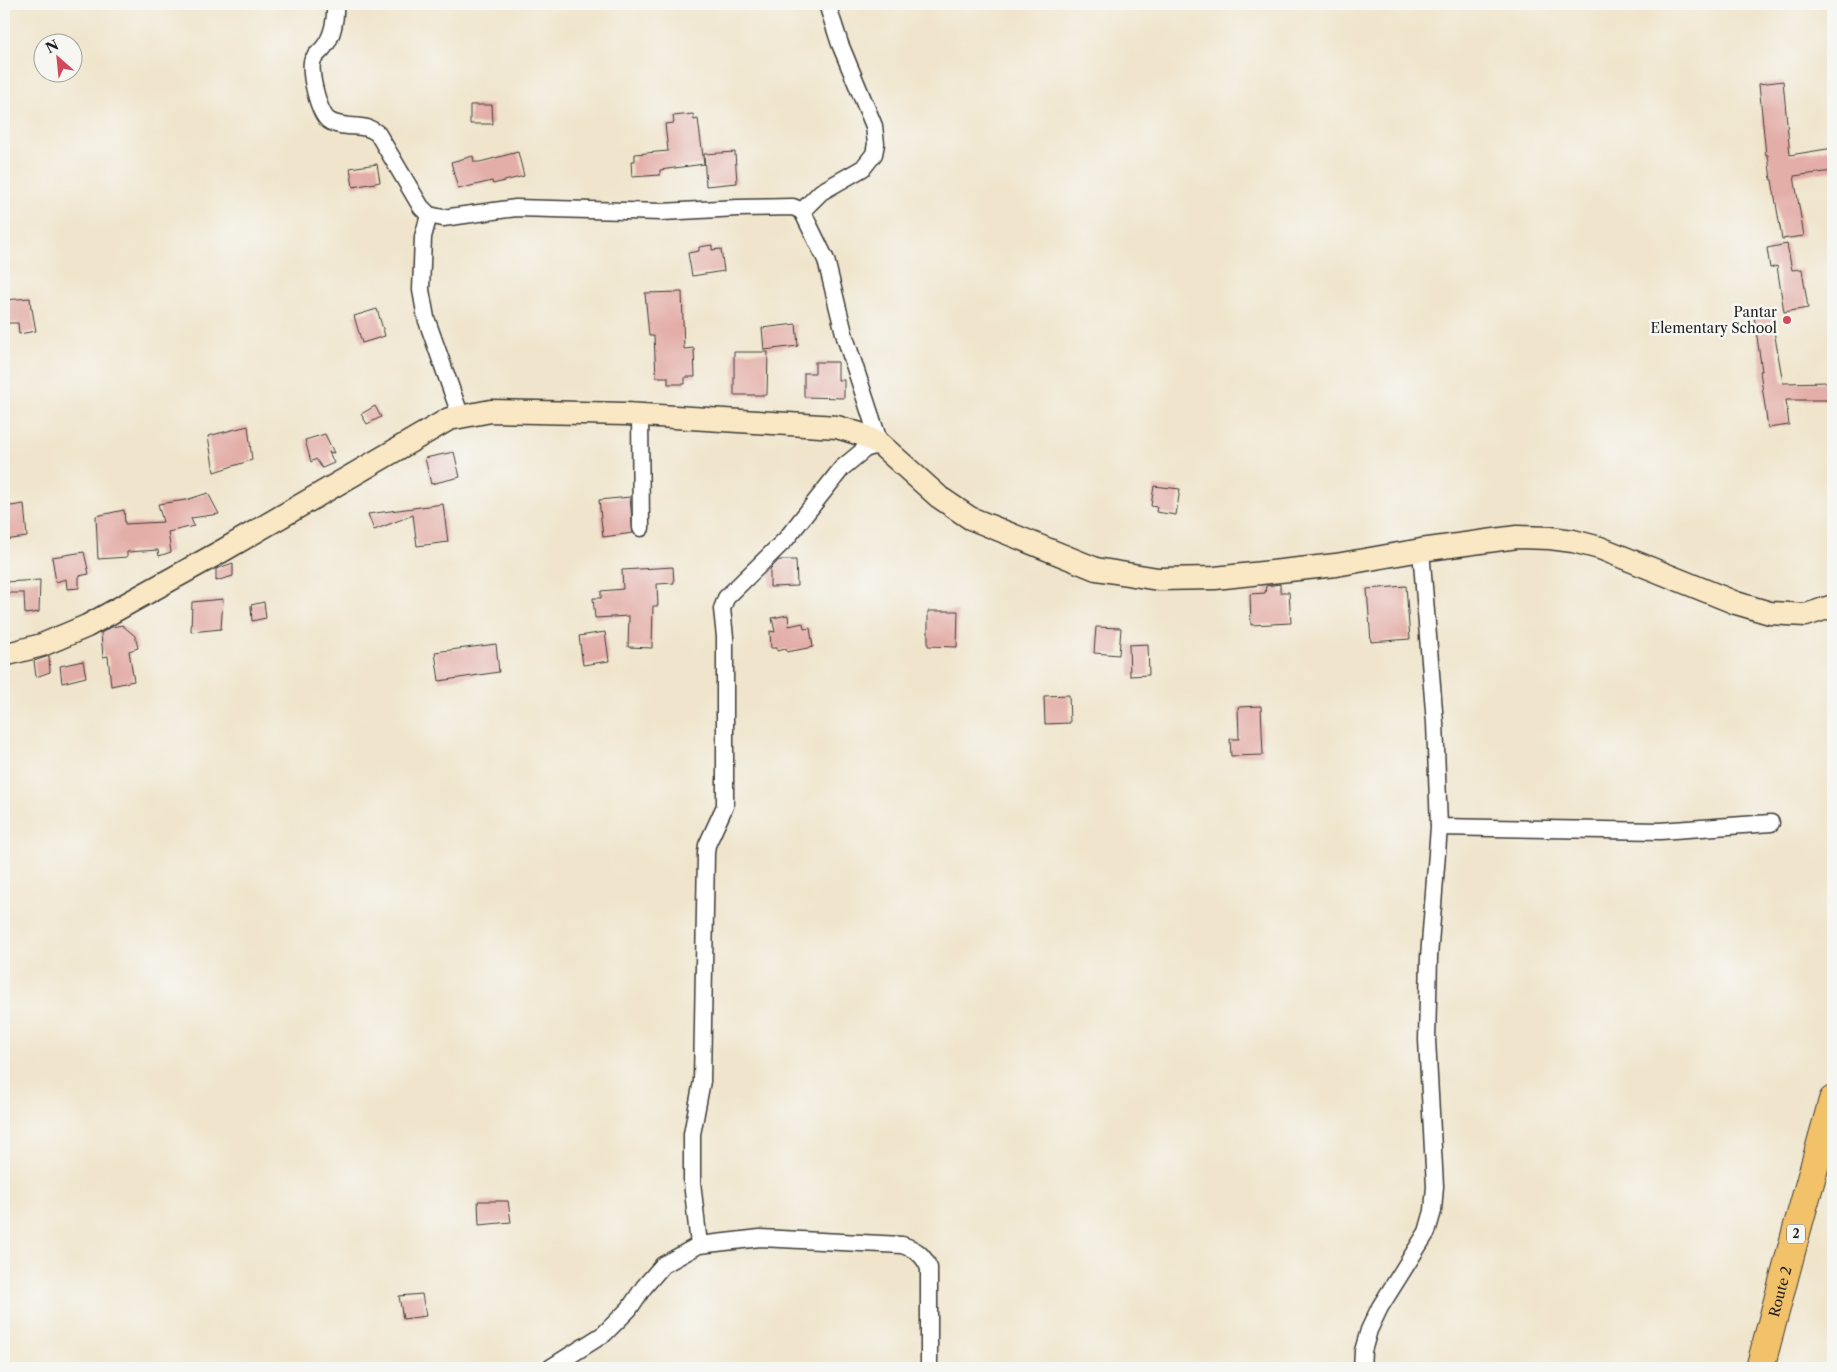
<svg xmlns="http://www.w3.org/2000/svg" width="1837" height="1372" font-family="'Libre Caslon Text',serif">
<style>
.building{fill:#e4aea8}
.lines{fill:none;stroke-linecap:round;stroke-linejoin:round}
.street-casing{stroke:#3c3a36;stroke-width:19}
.secondary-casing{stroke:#3c3a36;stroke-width:25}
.highway-casing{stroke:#3c3a36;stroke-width:30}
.street{stroke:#fff;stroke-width:16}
.secondary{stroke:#fae7c3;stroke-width:22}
.highway{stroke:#f2c26a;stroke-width:28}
.poi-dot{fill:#d1495b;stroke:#f6f6f2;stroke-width:2}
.labels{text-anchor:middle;stroke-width:5;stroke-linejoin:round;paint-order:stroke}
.shield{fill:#f6f6f2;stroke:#5d5d5c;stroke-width:1}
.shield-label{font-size:12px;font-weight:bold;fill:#1c1c1c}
.poi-label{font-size:14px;fill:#1c1c1c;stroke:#f6f6f2;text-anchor:end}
.street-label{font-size:14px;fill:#1c1c1c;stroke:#f6f6f2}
</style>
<rect width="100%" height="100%" fill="#f6f6f2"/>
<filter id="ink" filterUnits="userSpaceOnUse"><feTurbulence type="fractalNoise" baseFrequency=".02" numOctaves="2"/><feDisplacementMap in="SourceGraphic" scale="10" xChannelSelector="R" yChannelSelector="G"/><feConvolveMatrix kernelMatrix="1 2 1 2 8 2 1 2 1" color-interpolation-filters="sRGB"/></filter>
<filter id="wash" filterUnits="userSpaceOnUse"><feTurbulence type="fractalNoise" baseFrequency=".0096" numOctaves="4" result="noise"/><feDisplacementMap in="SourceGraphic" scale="20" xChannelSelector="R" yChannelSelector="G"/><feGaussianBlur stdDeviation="1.12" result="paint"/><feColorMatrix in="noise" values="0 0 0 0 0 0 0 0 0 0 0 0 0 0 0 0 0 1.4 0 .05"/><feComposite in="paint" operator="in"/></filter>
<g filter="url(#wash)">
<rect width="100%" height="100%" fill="#f0e5cc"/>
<g id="blocks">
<path class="building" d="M1783,81L1790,155L1833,148V171L1794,176L1804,236L1782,239L1772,180H1771L1768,155H1766L1759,84Z
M470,105H492L493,124H470Z
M693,114L694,120L698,119L704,164L660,170V175L632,177L631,161H635V154L668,151L665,124L674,123L673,116Z
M518,152L524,176L493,184L492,181L458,189L451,162L473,156L474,162H480Z
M735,152L737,183L706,186L704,154Z
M377,164L380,182L353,187L350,168Z
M1787,244L1792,270L1802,269L1808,308L1784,312L1777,266L1770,268L1767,248Z
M712,245V250L721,249L724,271L692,276L688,253L699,251V247Z
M682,292L684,349L694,348L695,377H685V384H668V377H656L654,336H649L645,293Z
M30,298L31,309H32L36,331L19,334L18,323H4V300Z
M1770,308L1783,383L1828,382V400H1786L1789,425L1768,428L1760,371H1762L1753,310Z
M377,309L385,336L362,343L354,316Z
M796,324L798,346L764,350L762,328Z
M734,352H768L767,395H734Z
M815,362H838V380H844V398L804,397V373H815Z
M375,406L381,417L367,424L361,414Z
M248,426L252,460L214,472L208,436Z
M325,434L334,453L329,452L334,463L322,468L316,459L311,462L305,440Z
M454,452L460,477L431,484L425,458Z
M1154,486L1180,489L1176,515L1156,512L1157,507L1151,506Z
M208,493L219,514L191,518L194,526L168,532L171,552L159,556L158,550L127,552V557L98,559L96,516L124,510L125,524L163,522L158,504L186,500Z
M630,497L633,533L603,537L599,500Z
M24,504L27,537L4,540V507Z
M443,504L448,542L417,546L413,515L374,530L368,514Z
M84,552L89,574L79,576V588L67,589L66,579L56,582L52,557Z
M779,560H796L797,586L770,587V569Z
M233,563V576L216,581V569Z
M673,567L674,583L657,584L658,606H653L652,648L628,647L629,616L595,618L593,598H601V591L623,589L622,570Z
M40,580L39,612L25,614L24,593H4V582Z
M1280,584V592H1289L1291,623L1251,625L1250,594L1265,593L1266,586Z
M1406,586L1410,639L1371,642L1367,589Z
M223,599L221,629L191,632L192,602Z
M264,602L266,618L252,621L251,605Z
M928,611H958L957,647L928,646Z
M788,615L789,626L803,623L804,629L810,628L813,647L787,652L786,649L777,651V648H771L770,631L775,632L772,618Z
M122,625L135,636L138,648L129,651L134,681L111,686L108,656L103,657L101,633L112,627Z
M1096,627L1121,628L1119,655L1094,653Z
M605,632L609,661L583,665L579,636Z
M496,644L499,672L439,681L435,652Z
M1148,644L1149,675L1130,676L1129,645Z
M49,656L50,672L36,677L34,661Z
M83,661L86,677L62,683L60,666Z
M1069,695L1070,723L1045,724L1044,696Z
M1261,706L1263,755L1231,756L1230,739H1239L1238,707Z
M478,1201H508L511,1222L479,1225Z
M422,1294L426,1316L403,1319L399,1296Z"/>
</g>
</g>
<g filter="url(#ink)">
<use href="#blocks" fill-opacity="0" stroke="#3c3a36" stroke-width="1"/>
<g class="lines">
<g class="street-casing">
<path id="street" d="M335,4C336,18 333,36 324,47C320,53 314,55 312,62C310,75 318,111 328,120C343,131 365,121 378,134L421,207L429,215L443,218L516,208L662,212L738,208L793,207L802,211L826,260L845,337L880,444L865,449L842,468L786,539L726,598L722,609L725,637V806L707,845L706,853L702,1081L692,1134V1182L699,1245
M802,211L821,192L863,168L874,154L876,144L874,126L840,44L827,4
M429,215L423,237L421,290L426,318L461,417
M640,415L641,528
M1439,827L1660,831L1771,823
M550,1368L604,1334L629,1309L644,1287L663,1265L699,1245L760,1238L902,1245C915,1249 923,1254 929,1268V1368
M1362,1368L1363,1351L1369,1330L1380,1307L1427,1232L1433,1211L1435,1186L1427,1040L1429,957L1439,827L1435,723L1421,550"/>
</g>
<g class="secondary-casing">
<path id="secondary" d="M4,655L42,645L87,626L222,551L449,419L491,411L626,414L837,427L860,434L880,444L939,497L970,518L1096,569L1158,579L1215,578L1336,565L1421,550L1517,537L1550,538L1573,541L1600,548L1736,603L1770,613L1806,615L1833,606"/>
</g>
<g class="highway-casing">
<g id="highway">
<path id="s1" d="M1760,1368L1797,1229L1833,1100"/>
</g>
</g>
<use href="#street" class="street"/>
<use href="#secondary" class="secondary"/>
<use href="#highway" class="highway"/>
</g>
</g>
<circle class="poi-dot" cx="1787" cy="320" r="5"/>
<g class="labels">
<rect class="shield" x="1787" y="1224.5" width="18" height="19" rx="4"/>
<g class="shield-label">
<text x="1796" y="1238">2</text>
</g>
<g class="poi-label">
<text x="1777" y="317">Pantar<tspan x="1777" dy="16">Elementary School</tspan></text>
</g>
<g class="street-label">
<text dy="5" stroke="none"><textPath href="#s1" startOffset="79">Route 2</textPath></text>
</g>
</g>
<rect width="1837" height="1372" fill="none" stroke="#f6f6f2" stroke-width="20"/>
<g transform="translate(58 58) rotate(333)"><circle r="24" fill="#f6f6f2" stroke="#9f9f9c"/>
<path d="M0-4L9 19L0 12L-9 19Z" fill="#d1495b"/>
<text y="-8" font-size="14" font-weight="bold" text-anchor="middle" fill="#1c1c1c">N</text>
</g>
</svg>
